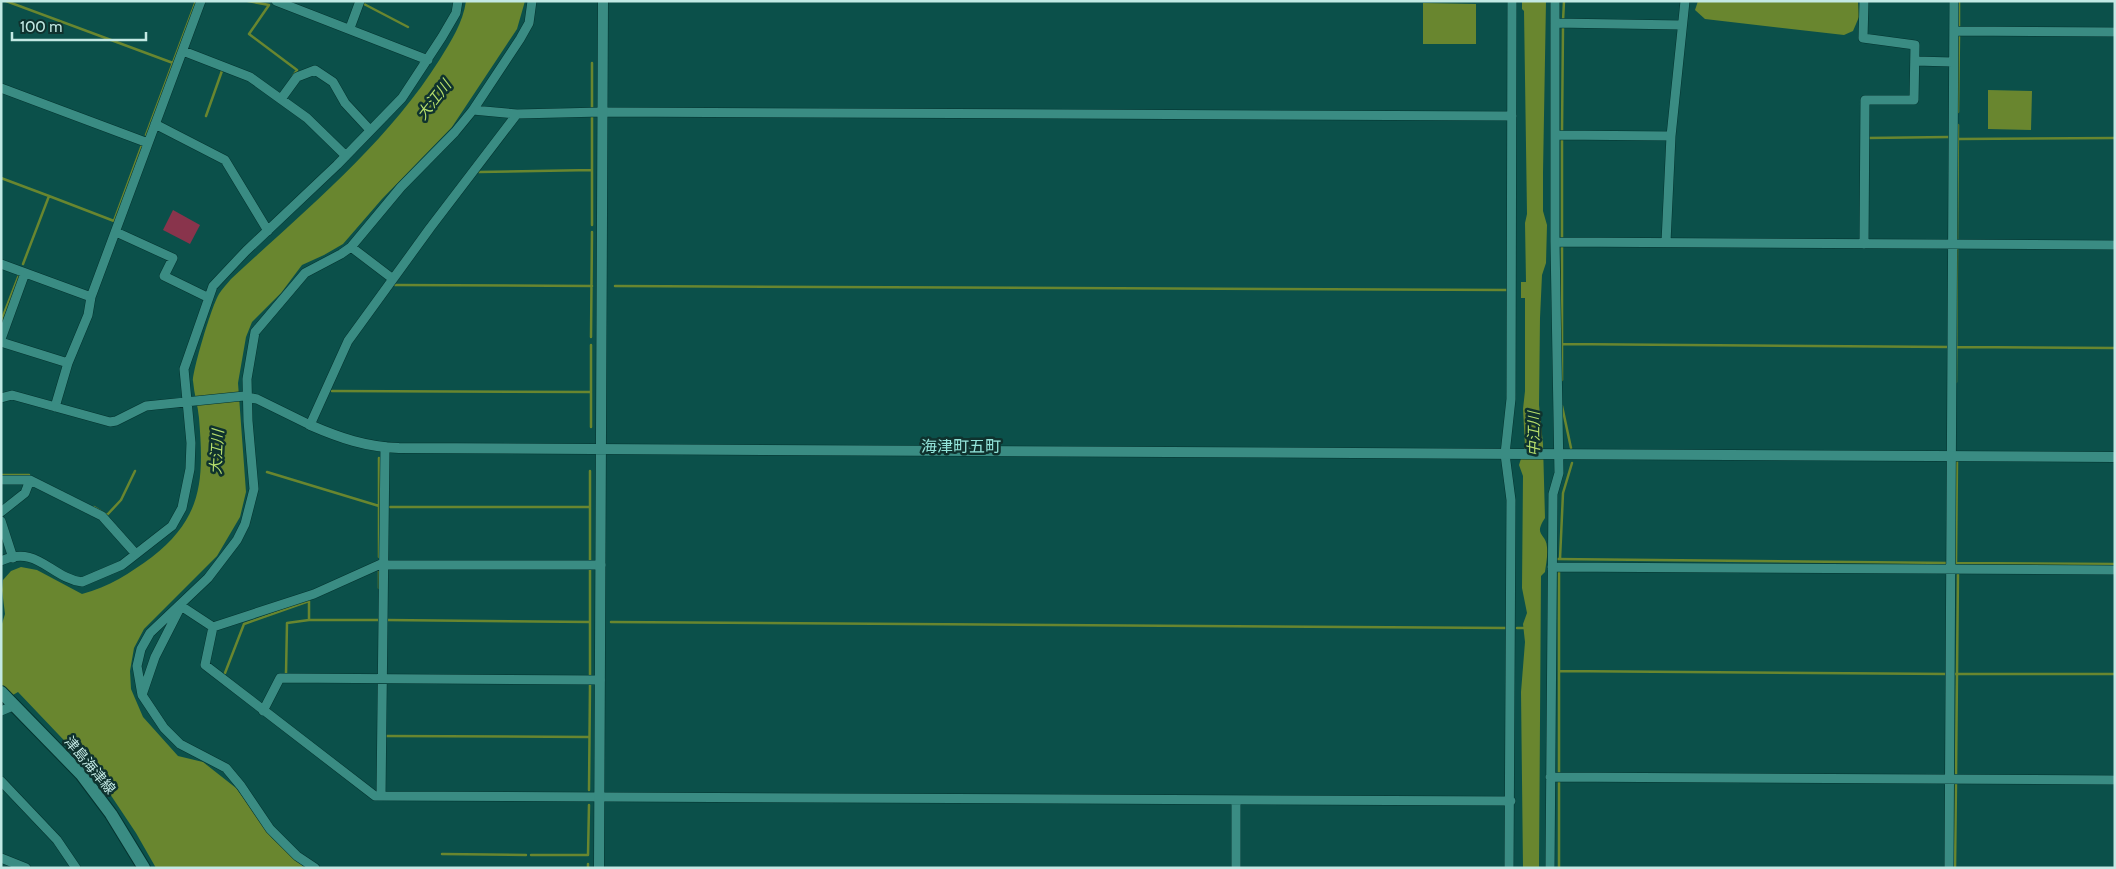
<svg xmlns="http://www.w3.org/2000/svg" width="2116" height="869" font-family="Cabin,'Noto Sans JP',sans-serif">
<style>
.green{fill:#89344c}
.water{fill:#69862f}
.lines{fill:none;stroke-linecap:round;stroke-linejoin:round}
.stream{stroke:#69862f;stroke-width:2.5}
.minor-casing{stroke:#04332f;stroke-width:10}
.tertiary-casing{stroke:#04332f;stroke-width:11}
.secondary-casing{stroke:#04332f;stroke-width:14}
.minor{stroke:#3a8c83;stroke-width:9}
.tertiary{stroke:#3a8c83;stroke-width:10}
.secondary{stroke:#3a8c83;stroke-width:12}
.labels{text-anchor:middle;stroke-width:5;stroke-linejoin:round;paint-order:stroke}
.street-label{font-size:14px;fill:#c3e9e4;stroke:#0f322e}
.water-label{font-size:15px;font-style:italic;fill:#b6de6c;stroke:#0f322e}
.quarter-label{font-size:16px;fill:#93e4da;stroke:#0f322e}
</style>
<rect width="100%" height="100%" fill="#0b504a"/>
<path class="green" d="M173,210L200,225L190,244L163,230Z"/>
<path class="water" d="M466,1H525L517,29L452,127L382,199L343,244L324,255L302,265L281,293L252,322L246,337L238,383L246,492L240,517L217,556L144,629L134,648L130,671L131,689L143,717L178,756L203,762L236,788L272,838L305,868H156L136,833L98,776L18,692L1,702V627L5,614L2,590L3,580L11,571L21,567L37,570L82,594C109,587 130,573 152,557C203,517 204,480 199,418C198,406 194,394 193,381C193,369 212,305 219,294C222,289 227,284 231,279C304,211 386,145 440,59C451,41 463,23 466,1Z
M1522,1H1546L1543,173V211L1547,225L1546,263L1542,275L1540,318L1539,405L1543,444L1545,518C1533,536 1546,533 1547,547C1548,555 1546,564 1545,572L1541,576L1539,868H1523L1521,692L1525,642L1523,624L1527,613L1522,588L1523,476L1519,465L1525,446L1523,409L1525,391V298H1521V282H1526L1525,223L1527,214L1524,11L1522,9Z
M1698,1H1858L1859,17L1853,31L1844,35L1705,19L1695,10Z
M1423,3L1476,4V44H1423Z
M1988,90L2032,91L2031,130L1988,129Z"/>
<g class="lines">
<path class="stream" d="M6,1L173,63
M248,1L269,5L249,34L297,70L293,76
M364,4L408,27
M1563,21L1564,1
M1959,27V1
M592,108V63
M1958,112L1959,35
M206,116L223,68
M1562,132L1563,26
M146,135L196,1
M1867,138L1949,137
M1562,139V239
M1958,139L2115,138
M479,172L592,170
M1,178L49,196
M592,225V116
M1957,239L1958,125
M23,264L49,196L114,221L142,145
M395,285L592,286
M615,286L1508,290
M1,321L19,275
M591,337L592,232
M1561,344L1950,347
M1956,347L2115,348
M1562,380V245
M1956,382L1957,248
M332,391L591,392
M1562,406L1571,448
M591,427V345
M379,458V557
M590,471V562
M267,472L379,506
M1,475H29
M94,507L107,515L121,500L135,471
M390,507H590
M1555,559L1947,563
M1560,559L1563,493L1572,463
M1955,563L2115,564
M1956,563L1957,461
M379,570V588
M1559,570V773
M386,620L590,622
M611,622L1508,628
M1517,628H1525
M1559,671L1947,674
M225,673L244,624L309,601V620
M286,674L287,623L309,620H379
M1953,674H2115
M590,675V569
M384,736L589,737
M1956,775L1958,571
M589,790L590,685
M1,793V794
M442,854L526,855
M531,855H588L589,805
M588,868V864
M1559,868V780
M1955,868L1956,782"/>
<g class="minor-casing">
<path id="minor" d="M276,1L428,60
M1864,1L1863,38L1915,45L1914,100H1865L1864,244
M1555,23L1682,25
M350,28L360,1
M1954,31L2115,32
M183,51L250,77L307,118L346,156
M1915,61L1952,62
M1,88L148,143
M281,99L297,77L315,70L333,82L345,103L370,130
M473,110L517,114L602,112L1512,116
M155,124L225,160L268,231
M1556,135L1671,136
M116,232L173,258L164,276L207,297
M1555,242L2115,245
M1666,242L1671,136L1685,1
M351,247L393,279
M1,264L91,297
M1,339L25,273
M1,342L68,363
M1,398L12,395L110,422L116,421L146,406L244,396L257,399L310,425L348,341L430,228L517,114
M55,407L68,363L88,315L91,297L201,1
M1,480H30L102,516L135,553
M1,512L25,493L30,480
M1,521L13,558
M1,561C37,544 51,578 82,582L122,565L172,526L182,508L190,469L191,443L184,369L213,286L246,251L337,165L402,98L442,37L456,13L458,1
M383,565H601
M1552,567L2115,570
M213,627L205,665L375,796L1511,801
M213,627L181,606L155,657L142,695L164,728L180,744L226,768L241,786L270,829L297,856L315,868
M213,627L314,594L383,563
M142,695L137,666L141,649L150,633L208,578L237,540L245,524L254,489L248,421L247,379L255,332L305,273L341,254L351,247L401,187L455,132L473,110L520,39L529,23L532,1
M1,711L15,705
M263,711L280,678L600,680
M1550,777L2115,780
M1,781L57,840L76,868
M381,796L385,447
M1,858L26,868
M1236,868V801
M1509,868L1511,500L1505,454L1511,399L1512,1
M1550,868L1553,494L1559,473L1555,242V1
M1949,868L1954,1"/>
</g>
<g class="tertiary-casing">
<path id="tertiary" d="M310,425C340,438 366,447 399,448L2115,457
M599,868L603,1"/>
</g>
<g class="secondary-casing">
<path id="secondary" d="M1,692L81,774L111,814L144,868"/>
</g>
<use href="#minor" class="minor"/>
<use href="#tertiary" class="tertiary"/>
<use href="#secondary" class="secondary"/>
</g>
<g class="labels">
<g class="street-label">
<text transform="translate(90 765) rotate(50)" y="5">津島海津線</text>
</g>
<g class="water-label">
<text transform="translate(434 100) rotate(-52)" y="5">大江川</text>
<text transform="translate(1534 434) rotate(-90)" y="5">中江川</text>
<text transform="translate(217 452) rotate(-87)" y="5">大江川</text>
</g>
<g class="quarter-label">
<text x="961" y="452">海津町五町</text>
</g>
</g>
<rect width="2116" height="869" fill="none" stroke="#c3e9e4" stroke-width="5"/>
<path d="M12 32v8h134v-8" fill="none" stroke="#c3e9e4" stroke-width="2.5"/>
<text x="20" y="32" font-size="15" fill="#c3e9e4" stroke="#0f322e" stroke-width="4" paint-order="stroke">100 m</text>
</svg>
